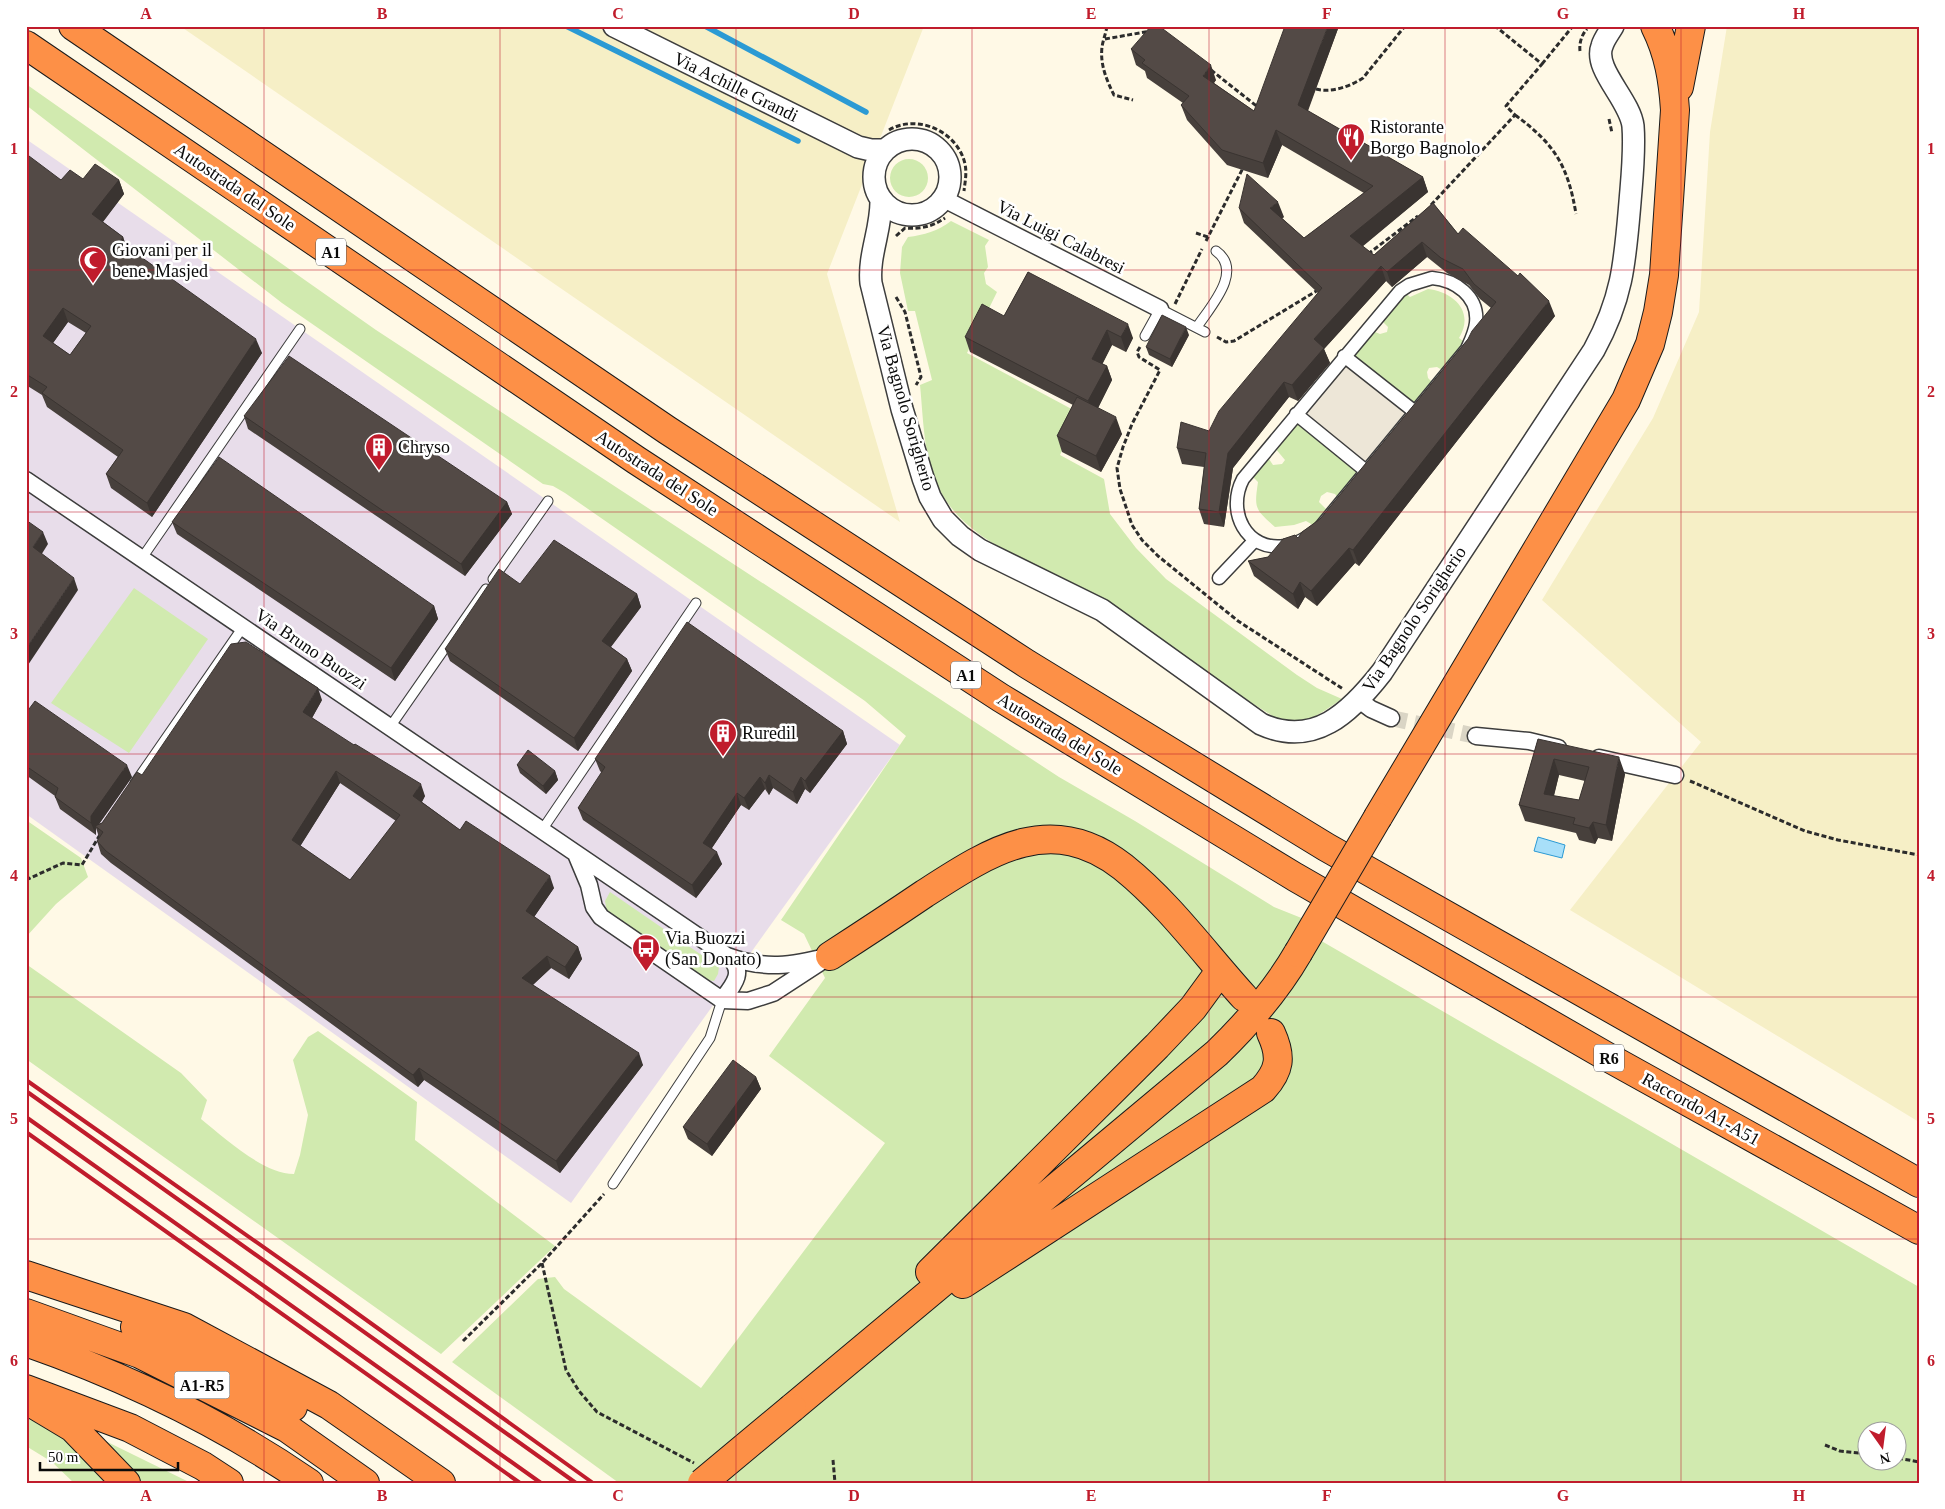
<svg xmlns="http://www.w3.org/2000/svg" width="1945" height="1509" font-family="Georgia,serif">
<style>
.industrial{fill:#e8ddea}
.farmland{fill:#f6efc6}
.green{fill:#d1eaaf;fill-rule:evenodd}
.plaza{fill:#ede6d7}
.water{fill:#a8dff9;stroke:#2b9ad4}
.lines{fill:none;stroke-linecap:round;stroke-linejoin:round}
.stream{stroke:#2b9ad4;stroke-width:5.5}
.minor-tunnel{stroke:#dad5c5;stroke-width:16;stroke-dasharray:16 8;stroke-linecap:butt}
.service-casing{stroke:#3d3d3d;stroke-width:11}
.pedestrian-casing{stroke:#3d3d3d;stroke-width:15}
.minor-casing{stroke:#3d3d3d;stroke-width:19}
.tertiary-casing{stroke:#3d3d3d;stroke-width:24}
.motorway-casing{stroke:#1b1b1b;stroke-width:30}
.path{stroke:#2c2c2c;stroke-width:3;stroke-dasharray:5 2.5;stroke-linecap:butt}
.service{stroke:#fff;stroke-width:9}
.pedestrian{stroke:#fff;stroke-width:12}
.minor{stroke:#fff;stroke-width:16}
.tertiary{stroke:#fff;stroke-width:21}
.motorway{stroke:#fd9047;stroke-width:28}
.rail{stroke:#c01c2c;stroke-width:4}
.motorway-bridge-casing{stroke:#1b1b1b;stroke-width:30;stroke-linecap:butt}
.motorway-bridge{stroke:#fd9047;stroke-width:28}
.wall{fill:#47403c;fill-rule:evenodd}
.shaded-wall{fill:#3a3431}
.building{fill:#534a46;stroke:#3a3431;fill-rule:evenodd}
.grid{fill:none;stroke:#c01c2c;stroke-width:1;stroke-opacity:0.55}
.labels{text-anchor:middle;stroke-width:5;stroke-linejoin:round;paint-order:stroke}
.shield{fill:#fff;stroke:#545454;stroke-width:1}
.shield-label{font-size:16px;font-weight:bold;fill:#0a0a0a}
.street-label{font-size:18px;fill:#0a0a0a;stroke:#fff}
.poi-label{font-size:18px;fill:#0a0a0a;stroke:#fff;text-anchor:start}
.neatline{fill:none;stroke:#c01c2c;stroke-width:2}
.grid-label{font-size:16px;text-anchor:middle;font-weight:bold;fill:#c01c2c}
</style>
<rect width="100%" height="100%" fill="#fff9e6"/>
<path class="industrial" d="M26,139L900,745L571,1203L26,814Z"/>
<path class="farmland" d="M180,26H924L827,274L900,522Z
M1727,26H1919V1122L1570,910L1701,742L1542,600L1653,418L1699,312L1710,132Z"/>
<path class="green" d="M26,84L376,330L1059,777L1135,821L1274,907L1304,919L1299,928L1919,1287V1483H619L452,1362L538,1279L555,1277L564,1289L701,1388L885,1143L769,1056L825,978L804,934L781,920L906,736L865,701L565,493L553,486L543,484L282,303L26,105ZM1868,1432H1898V1462H1868Z
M890 178a19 19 0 1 1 38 0a19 19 0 1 1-38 0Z
M951,221L989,240L985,246L988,267L984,273L986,284L997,292L967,353L1079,413L1060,455L1104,479L1110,514L1136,548L1166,579L1297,675L1317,688L1342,699C1316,716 1308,726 1276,718C1232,692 1192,661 1150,632C1136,622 1121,611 1106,602C1057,573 980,550 947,502C923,467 924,425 920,385L932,380L915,311H908L900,273L902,247L908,237C924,235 938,231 951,221Z
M1428,289C1454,292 1475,312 1459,338L1466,343L1442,370L1437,367L1429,368L1427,372L1428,378L1433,383L1413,408L1348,356L1370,330L1380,334L1387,332L1388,327L1380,319L1403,291L1410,297Z
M1298,419L1361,471L1338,498L1335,494L1327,492L1321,496L1319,502L1328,511L1313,525L1306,521L1294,525L1275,527C1255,509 1254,509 1258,482L1251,475L1267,456L1273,465L1282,464L1285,460L1275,448Z
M134,588L208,639L129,753L51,703Z
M26,820L81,858L88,877L56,904L26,937Z
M610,892L719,967L718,974L714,981L707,980L607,912L605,901Z
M26,964L181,1073L207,1100L201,1119C225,1138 263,1174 294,1174L300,1155L308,1115L293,1060L308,1037L318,1031L417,1102L415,1140L555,1246L441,1354L26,1059Z
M26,1415L71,1443L110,1483H74L52,1462L26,1446Z
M81,1429L191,1483H134Z"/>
<path class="plaza" d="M1344,356L1415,412L1366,471L1296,414Z"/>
<path class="water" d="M1538,837L1565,845L1562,858L1534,851Z"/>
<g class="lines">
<path class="stream" d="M566,26L798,141
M705,26L866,112"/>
<path class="minor-tunnel" d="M1391,718L1476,736"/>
<g class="service-casing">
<path id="service" d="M1197,327C1210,307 1244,271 1216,251
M1145,336L1160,309L1205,332
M142,558L300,329
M493,579L548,501
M390,727L486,589
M135,783L243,627
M542,830L696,603
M613,1184L710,1038L722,1000"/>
</g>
<g class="pedestrian-casing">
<path id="pedestrian" d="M1432,278C1455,280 1479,296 1476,323C1475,332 1471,340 1467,349L1319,529C1309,537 1298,544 1285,546C1246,552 1226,511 1243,479L1400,291L1409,285Z
M1344,356L1415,412
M1296,414L1366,471
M1219,578L1255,540"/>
</g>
<g class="minor-casing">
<path id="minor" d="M944,199L1160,309
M26,480L727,956C765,970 791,966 830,956
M1358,699L1371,709L1391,718
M1476,736L1529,741L1558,748
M1599,758L1675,775
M576,854L589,885L594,907L601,917L722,1000L748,1001L773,993L819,963
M722,1000C733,986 747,970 727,956"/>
</g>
<g class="tertiary-casing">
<path id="tertiary" d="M614,26L858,147L871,150H885
M874 177a38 38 0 1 1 76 0a38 38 0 1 1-76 0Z
M881,199C882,228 868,255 871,283L902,409L923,478L930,497L943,519L960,536L980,550L1102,610L1261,724C1314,748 1350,713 1382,672L1594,350C1623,297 1625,261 1630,202C1632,177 1635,151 1633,126C1630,100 1593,69 1602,46C1604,39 1609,33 1613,26"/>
</g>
<g class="motorway-casing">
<path id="motorway" d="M73,26L667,430L1027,664L1326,847L1919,1183
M26,45L636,460L1001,698L1295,877L1611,1059L1919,1230
M1679,87L1691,26
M1378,817L1626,400L1650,344L1658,312L1664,275L1675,110C1673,80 1669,54 1655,26
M830,956C861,936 893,915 924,894C989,852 1051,810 1123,867C1169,904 1205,954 1244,997
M930,1272L1157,1046L1193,1008L1220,971
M26,1275L184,1327L329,1405L441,1483
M963,1284L1263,1089C1280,1070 1282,1057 1271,1033
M26,1313L140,1354L287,1428L365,1483
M135,1327L174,1345L293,1407
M26,1342C126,1377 222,1423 309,1483
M26,1389L130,1428L203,1466L229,1483
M38,1407L73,1428L126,1483
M792,1408L1217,1053C1249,1022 1276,991 1298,953"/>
</g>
<path class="path" d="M1107,26C1106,33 1103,40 1102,47C1100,64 1106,79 1114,95L1133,100
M1105,39L1151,31
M1580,51C1579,43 1582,34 1587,29
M1542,64L1573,26
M1211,70L1259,108
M1316,89C1331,93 1349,87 1363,78L1405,26
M1515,115C1555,144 1568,166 1576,214
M1609,119L1612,133
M889,130C918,113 958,132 965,164C967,173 965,182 964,191
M1431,205L1515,115L1506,106L1542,64L1495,26
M1196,233L1208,237
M896,236L905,228C920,229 932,227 945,218
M1206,241L1244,166
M1368,254L1418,216
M896,297L905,312L921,377L916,385
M1175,304L1202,249
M1217,337L1226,342L1234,341L1318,290
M1140,347L1137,352L1139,357L1160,370L1132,424L1123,447L1117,468L1120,489L1132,525L1142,540L1158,556L1238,621L1343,689
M1690,781L1805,831L1838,840L1919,855
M26,880L63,863L82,865L101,833
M542,1263L566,1370L579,1391L597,1412L694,1463
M463,1341L542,1263L604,1194
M1825,1445L1840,1451L1868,1454
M1898,1458L1919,1462
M833,1460L835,1483"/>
<use href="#service" class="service"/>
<use href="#pedestrian" class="pedestrian"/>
<use href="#minor" class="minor"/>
<use href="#tertiary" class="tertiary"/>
<use href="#motorway" class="motorway"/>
<path class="rail" d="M26,1080L333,1296L593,1483
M26,1091L576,1483
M26,1117L541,1483
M26,1132L520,1483"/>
<g class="motorway-bridge-casing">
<path id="motorway-bridge" d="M1298,953L1378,817
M702,1483L792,1408"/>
</g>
<use href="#motorway-bridge" class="motorway-bridge"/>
</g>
<path class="wall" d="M1339,26L1308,111L1423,177L1428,192L1362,246L1374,255L1433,203L1458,234L1555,316L1359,566L1355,563L1317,606L1305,597L1298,609L1254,576L1248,561L1268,557L1298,538L1320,519L1468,339L1491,308L1480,299L1469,285L1447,273L1427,257L1392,287L1386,281L1324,349L1330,363L1298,401L1289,397L1233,468L1224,527L1204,524L1199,509L1204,467L1182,464L1177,448L1209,431L1318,293L1244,223L1239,208L1284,217L1282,218L1304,238L1364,193L1282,145L1268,178L1227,165L1187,120L1181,105L1183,103L1147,78L1145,71L1136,65L1131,49L1216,80L1214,83L1254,111Z
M26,161L61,180L83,179L119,180L124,194L103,222L123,237L126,246L262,353L152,517L111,488L106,474L118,457L47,407L42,395L26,385ZM68,322L86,333L70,355L53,343Z
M1028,272L1133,338L1126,352L1112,345L1102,364L1107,366L1112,380L1098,408L1122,434L1101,472L1062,452L1057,436L1073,405L970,352L965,337L1004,316Z
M1189,335L1172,367L1149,355L1146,347Z
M244,416L507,502L512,514L465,576L248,429Z
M172,522L434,606L438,619L395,681L177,534Z
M520,584L637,594L641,607L611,647L627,659L632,671L578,751L450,661L445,649Z
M322,700L312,718L425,796L422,802L460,830L554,888L534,917L578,947L582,959L569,979L551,968L533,985L643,1065L560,1173L424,1080L418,1087L111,863L101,854L97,841L99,837L96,828V835L60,809L55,797V796L26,775V713L132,777L99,824L102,823L142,775ZM340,783L396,821L350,880L300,846Z
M843,731L847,744L810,793L805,789L797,804L773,788L769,795L765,789L749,810L741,805L712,848L722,864L696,898L583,820L578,808L602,773L600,771L595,759Z
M1538,739L1625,774L1612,841L1598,838L1595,844L1579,840L1576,833L1525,821L1519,805ZM1559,775L1585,781L1579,800L1554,796Z
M517,765L555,771L558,780L546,794L520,773Z
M756,1077L761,1089L712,1156L688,1139L683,1127Z"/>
<path class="shaded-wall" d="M1328,26H1339L1304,120L1298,105Z
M1211,65L1216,80L1208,91L1203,76Z
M1276,130L1282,145L1268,178L1263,163Z
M1423,177L1428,192L1356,252L1350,236Z
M119,180L124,194L98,228L92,214Z
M1278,202L1284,217L1276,223L1270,208Z
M123,237L128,251L120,242Z
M1422,242L1427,257L1392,287L1387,272Z
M1381,266L1386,281L1324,349L1330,363L1298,401L1292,385L1314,339Z
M1549,301L1555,316L1359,566L1353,550Z
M63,308L68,322L48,350L43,336Z
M1128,324L1133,338L1126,352L1121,337Z
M1186,327L1189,335L1172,367L1170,359Z
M1107,330L1112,345L1098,373L1092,359Z
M256,339L262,353L152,517L147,503Z
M1107,366L1112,380L1094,416L1088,401Z
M1284,382L1289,397L1233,468L1224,527L1219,512L1228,453Z
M1116,417L1122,434L1101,472L1096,456Z
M507,502L512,514L465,576L461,564Z
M43,532L48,544L38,560L33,547Z
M1349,548L1355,563L1317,606L1311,591Z
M74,578L78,590L26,668V649Z
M1300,582L1305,597L1298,609L1293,594Z
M637,594L641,607L606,653L602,641Z
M434,606L438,619L395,681L391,668Z
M627,659L632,671L578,751L574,738Z
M318,688L322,700L308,725L303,712Z
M843,731L847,744L810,793L805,781Z
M1619,757L1625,774L1612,841L1606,825Z
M1554,759L1559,775L1550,810L1544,794Z
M127,765L132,777L97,827L95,826L96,828V835L91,823V816Z
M336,771L340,783L296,853L292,840Z
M555,771L558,780L546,794L543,786Z
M769,775L773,788L769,795L765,783Z
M760,777L765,789L749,810L744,798Z
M801,777L805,789L797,804L793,792Z
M421,784L425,796L418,808L413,796Z
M737,793L741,805L707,855L703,843Z
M1593,822L1598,838L1595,844L1589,828Z
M717,852L722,864L696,898L692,885Z
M550,876L554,888L530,923L526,911Z
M578,947L582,959L569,979L565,967Z
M547,956L551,968L527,990L522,978Z
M639,1053L643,1065L560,1173L556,1161Z
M419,1068L424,1080L418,1087L413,1075Z
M756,1077L761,1089L712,1156L707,1144Z"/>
<path class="building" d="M1151,26H1159L1211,65L1203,76L1254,111L1285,26H1328L1298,105L1423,177L1350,236L1374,255L1433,203L1458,234L1463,228L1518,276L1520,273L1549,301L1353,550L1349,548L1311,591L1300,582L1293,594L1248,561L1268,557L1283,539L1295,535L1298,538L1302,532L1320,519L1468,339L1472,331L1496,302L1474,284L1463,269L1441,258L1422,242L1387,272L1381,266L1314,339L1324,348L1292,385L1284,382L1228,453L1219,512L1199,509L1206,453L1177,448L1181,422L1209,431L1219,411L1322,288L1239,208L1247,174L1278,202L1270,208L1304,238L1373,186L1276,130L1263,163L1222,150L1181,105L1189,96L1142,63L1145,60L1131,49Z
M29,156L61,180L70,170L83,179L95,164L119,180L92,214L123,237L120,242L256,339L147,503L106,474L123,450L42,393L47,387L26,374V161ZM63,308L91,326L70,355L43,336Z
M1028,272L1128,324L1121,337L1107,330L1092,359L1107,366L1088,401L965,337L982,304L1004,316Z
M1162,315L1186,327L1170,359L1146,347Z
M289,356L507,502L461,564L244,416Z
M1077,397L1116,417L1096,456L1057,436Z
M219,457L434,606L391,668L172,522Z
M26,520L43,532L33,547L74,578L26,649Z
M554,540L637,594L602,641L627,659L574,738L445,649L499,569L520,584Z
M687,622L843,731L805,781L801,777L793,792L769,775L765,783L760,777L744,798L737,793L703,843L717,852L692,885L578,808L605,767L595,759Z
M246,642L318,688L303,712L354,745L355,744L421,784L413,796L460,830L466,821L550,876L526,911L578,947L565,967L547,956L522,978L639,1053L556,1161L419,1068L413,1075L106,851L97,841L103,832L95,826L102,823L137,772L142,775L231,644ZM336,771L400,815L350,880L292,840Z
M35,701L127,765L91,816V823L55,797L58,788L26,766V713Z
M1538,739L1619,757L1606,825L1593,822L1589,828L1573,824L1575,818L1519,805ZM1554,759L1589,767L1579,800L1544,794Z
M528,750L555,771L543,786L517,765Z
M733,1060L756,1077L707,1144L683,1127Z"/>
<path class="grid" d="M264,26V1483M500,26V1483M736,26V1483M972,26V1483M1209,26V1483M1445,26V1483M1681,26V1483M26,270H1919M26,512H1919M26,754H1919M26,997H1919M26,1239H1919"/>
<defs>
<g id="restaurant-pin" transform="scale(1.4375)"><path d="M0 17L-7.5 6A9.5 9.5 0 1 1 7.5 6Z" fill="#c01c2c" stroke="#fff"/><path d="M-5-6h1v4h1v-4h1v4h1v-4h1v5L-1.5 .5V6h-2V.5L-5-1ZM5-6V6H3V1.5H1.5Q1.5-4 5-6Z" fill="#fff"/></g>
<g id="mosque-pin" transform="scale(1.4375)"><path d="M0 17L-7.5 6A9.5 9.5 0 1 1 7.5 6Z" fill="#c01c2c" stroke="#fff"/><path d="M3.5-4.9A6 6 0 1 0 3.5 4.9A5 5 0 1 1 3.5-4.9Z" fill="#fff"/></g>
<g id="building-pin" transform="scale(1.4375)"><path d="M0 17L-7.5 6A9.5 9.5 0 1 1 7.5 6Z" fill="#c01c2c" stroke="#fff"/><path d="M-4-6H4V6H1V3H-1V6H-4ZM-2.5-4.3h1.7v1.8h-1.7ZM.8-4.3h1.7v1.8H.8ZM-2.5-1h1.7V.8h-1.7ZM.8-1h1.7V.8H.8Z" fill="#fff"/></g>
<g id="bus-pin" transform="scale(1.4375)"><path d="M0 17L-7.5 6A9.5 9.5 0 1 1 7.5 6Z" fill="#c01c2c" stroke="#fff"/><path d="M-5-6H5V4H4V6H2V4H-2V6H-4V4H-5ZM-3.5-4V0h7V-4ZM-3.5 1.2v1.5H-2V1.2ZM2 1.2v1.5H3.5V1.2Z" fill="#fff"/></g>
</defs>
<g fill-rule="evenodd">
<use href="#restaurant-pin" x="1351" y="137"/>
<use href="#mosque-pin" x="93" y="260"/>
<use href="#building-pin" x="379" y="447"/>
<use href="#building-pin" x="723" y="733"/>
<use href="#bus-pin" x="646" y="948"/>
</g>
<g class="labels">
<g class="shield">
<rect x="316" y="238.5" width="30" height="27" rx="4"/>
<rect x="951" y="661.5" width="30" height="27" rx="4"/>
<rect x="1594" y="1044.5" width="30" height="27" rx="4"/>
<rect x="174.5" y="1371.5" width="55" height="27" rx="4"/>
</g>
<g class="shield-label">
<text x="331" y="258">A1</text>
<text x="966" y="681">A1</text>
<text x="1609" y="1064">R6</text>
<text x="202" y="1391">A1-R5</text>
</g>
<g class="street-label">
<text transform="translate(736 87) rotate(26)" y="6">Via Achille Grandi</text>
<text transform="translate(235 187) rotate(34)" y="6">Autostrada del Sole</text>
<text transform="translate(1061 237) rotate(27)" y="6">Via Luigi Calabresi</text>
<text transform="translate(906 408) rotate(74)" y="6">Via Bagnolo Sorigherio</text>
<text transform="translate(657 473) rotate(33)" y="6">Autostrada del Sole</text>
<text transform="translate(1414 619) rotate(-56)" y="6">Via Bagnolo Sorigherio</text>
<text transform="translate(311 649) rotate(34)" y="6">Via Bruno Buozzi</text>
<text transform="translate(1060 734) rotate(31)" y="6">Autostrada del Sole</text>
<text transform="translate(1701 1109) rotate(29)" y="6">Raccordo A1-A51</text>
</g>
<g class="poi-label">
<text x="1370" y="133">Ristorante<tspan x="1370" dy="21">Borgo Bagnolo</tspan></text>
<text x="112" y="256">Giovani per il<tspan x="112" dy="21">bene. Masjed</tspan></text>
<text x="398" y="453">Chryso</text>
<text x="742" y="739">Ruredil</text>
<text x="665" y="944">Via Buozzi<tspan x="665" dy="21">(San Donato)</tspan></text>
</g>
</g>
<rect width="1945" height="1509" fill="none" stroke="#ffffff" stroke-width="55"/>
<g transform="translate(1882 1446) rotate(166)"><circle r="24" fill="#ffffff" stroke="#9d9d9d"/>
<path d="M0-4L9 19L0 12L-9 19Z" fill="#c01c2c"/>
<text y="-8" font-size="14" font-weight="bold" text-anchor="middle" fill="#0a0a0a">N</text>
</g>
<path d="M40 1462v8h138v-8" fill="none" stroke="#0a0a0a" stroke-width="2.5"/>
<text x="48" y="1462" font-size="15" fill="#0a0a0a" stroke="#ffffff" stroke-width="4" paint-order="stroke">50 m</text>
<rect x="28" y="28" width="1890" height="1454" class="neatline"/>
<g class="grid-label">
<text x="146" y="19">A</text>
<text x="382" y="19">B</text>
<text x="618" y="19">C</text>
<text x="854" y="19">D</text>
<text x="1091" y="19">E</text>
<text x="1327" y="19">F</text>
<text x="1563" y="19">G</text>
<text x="1799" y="19">H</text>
<text x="14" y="154">1</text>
<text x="1931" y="154">1</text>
<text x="14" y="397">2</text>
<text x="1931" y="397">2</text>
<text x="14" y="639">3</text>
<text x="1931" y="639">3</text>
<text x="14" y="881">4</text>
<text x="1931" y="881">4</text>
<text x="14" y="1124">5</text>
<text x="1931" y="1124">5</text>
<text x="14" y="1366">6</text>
<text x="1931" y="1366">6</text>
<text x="146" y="1501">A</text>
<text x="382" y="1501">B</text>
<text x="618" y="1501">C</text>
<text x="854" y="1501">D</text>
<text x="1091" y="1501">E</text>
<text x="1327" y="1501">F</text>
<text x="1563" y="1501">G</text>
<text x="1799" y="1501">H</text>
</g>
</svg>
